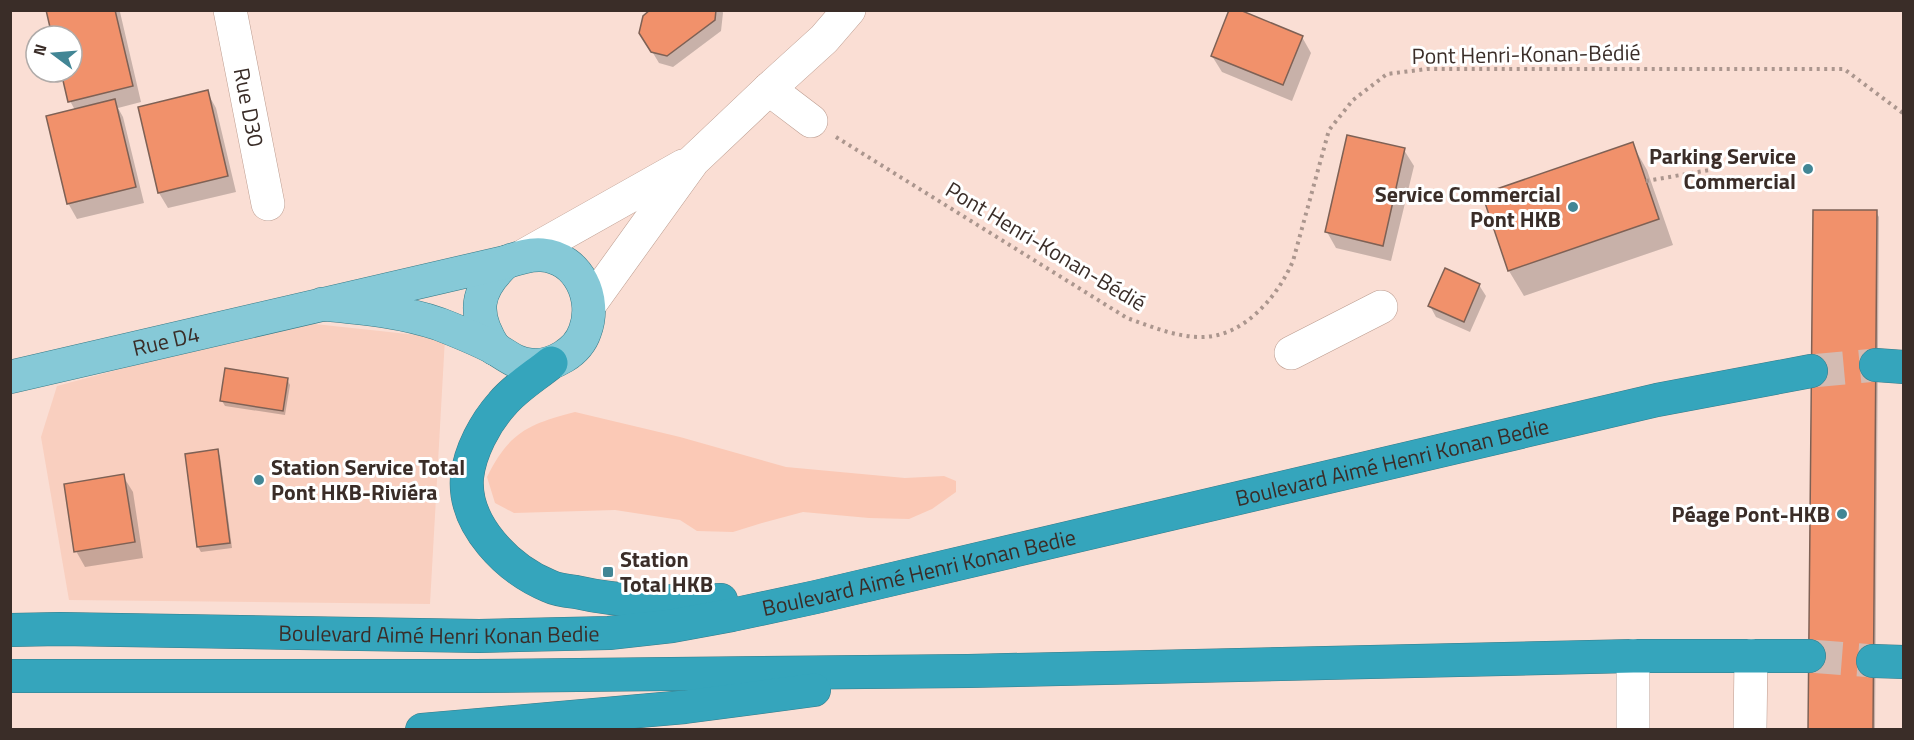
<svg xmlns="http://www.w3.org/2000/svg" width="1914" height="740" font-family="'Titillium Web',sans-serif">
<style>
.built{fill:#f9cfbf}
.green{fill:#fbc9b6}
.shadow{fill:#0003}
.building{fill:#f1916b;stroke:#7e6155;stroke-width:1.5}
.lines{fill:none;stroke-linecap:round;stroke-linejoin:round}
.highway-tunnel{stroke:#d4bbb2;stroke-width:33;stroke-dasharray:33 16;stroke-linecap:butt}
.minor-casing{stroke:#bb9b8e;stroke-width:34}
.major-casing{stroke:#377b88;stroke-width:34}
.highway-casing{stroke:#377b88;stroke-width:34}
.path{stroke:#ab968e;stroke-width:4;stroke-dasharray:3 4.5;stroke-linecap:butt}
.minor{stroke:#fff;stroke-width:33}
.major{stroke:#86c9d7;stroke-width:33}
.highway{stroke:#35a5bc;stroke-width:33}
.poi-dot{fill:#428695;stroke:#fff;stroke-width:2}
.labels{text-anchor:middle;stroke-width:6;stroke-linejoin:round;paint-order:stroke}
.street-label{font-size:22px;fill:#3a2d28;stroke:#fff}
.poi-label{font-size:22px;font-weight:bold;fill:#3a2d28;stroke:#fff;text-anchor:end}
</style>
<rect width="100%" height="100%" fill="#faded4"/>
<path class="built" d="M296,322L445,338L430,604L69,600L41,437L57,386Z"/>
<path class="green" d="M575,412L680,437L786,467L905,478L944,476L956,481V492L932,509L909,519L869,518L803,512L762,523L733,532L697,531L680,520L615,510L514,513L495,503L487,477C509,432 529,424 575,412Z"/>
<path class="shadow" d="M48,10H126L120,12L141,102L118,108L123,117L144,203L77,219L68,203L75,110L70,101L63,72H72V36H54Z
M652,10H722L723,13L721,31L673,67L659,63L641,33Z
M1302,37L1311,53L1292,101L1222,72L1212,56Z
M207,92L216,108L236,192L168,208L159,193Z
M1632,144L1647,170L1673,245L1524,296L1509,271L1484,195Z
M1404,150L1414,166L1391,261L1336,248L1327,232Z
M1876,212L1879,217L1875,730H1810Z
M1479,285L1486,296L1470,332L1436,317L1430,306Z
M287,379L290,385L285,415L225,406L222,401Z
M217,451L220,456L232,548L201,552L198,547Z
M123,476L133,492L143,558L85,567L76,551Z"/>
<path class="building" d="M46,10H115L133,86L68,102L61,72H72V36H52Z
M650,10H716L715,20L667,56L651,52L639,33L643,16Z
M1229,10H1240L1303,36L1283,85L1211,56Z
M208,90L228,176L158,193L138,107Z
M115,99L136,187L67,204L46,116Z
M1347,135L1405,148L1383,246L1325,232Z
M1633,142L1659,219L1508,271L1482,194Z
M1813,210H1877L1873,730H1808Z
M1445,268L1480,284L1464,322L1428,306Z
M225,368L288,378L283,411L220,401Z
M218,449L230,543L197,547L185,454Z
M124,474L135,542L74,552L64,484Z"/>
<g class="lines">
<path class="highway-tunnel" d="M1811,371L1876,365
M1809,656L1873,661"/>
<g class="minor-casing">
<g id="minor">
<path id="s1" d="M230,10L268,204"/>
<path d="M769,89L811,121"/>
<path d="M525,255L683,166"/>
<path d="M590,304L693,161L769,89L824,39L849,10"/>
<path d="M1291,353L1381,307"/>
<path d="M1633,730V656"/>
<path d="M1750,730L1751,656"/>
</g>
</g>
<g class="major-casing">
<g id="major">
<path d="M495,349C472,314 475,290 506,262"/>
<path id="s2" d="M10,377L506,262C518,258 529,254 542,255C579,258 597,299 585,331C578,352 553,367 531,365C516,364 506,355 494,348C477,339 457,331 439,324C401,311 362,308 322,304"/>
</g>
</g>
<g class="highway-casing">
<g id="highway">
<path d="M551,363C535,376 515,388 502,404C485,423 470,451 467,477C463,525 508,569 549,586C557,590 567,591 576,592C623,603 673,602 721,600"/>
<path d="M1876,365L1904,367"/>
<path id="s3" d="M10,630L60,629L479,636L609,633L672,626L732,615L816,597L1657,400L1811,371"/>
<path d="M1873,661L1904,662"/>
<path d="M10,676H475L968,671L1633,656H1809"/>
<path d="M422,730L685,707L814,690"/>
</g>
</g>
<path class="path" d="M836,137L1127,318C1150,326 1173,336 1198,337C1242,339 1277,298 1293,261L1329,130L1353,100L1387,74L1427,69H1844L1904,114
M1646,181L1727,167"/>
<use href="#minor" class="minor"/>
<use href="#major" class="major"/>
<use href="#highway" class="highway"/>
</g>
<g class="poi-dot">
<circle cx="1808" cy="169" r="6"/>
<circle cx="1573" cy="207" r="6"/>
<circle cx="259" cy="480" r="6"/>
<circle cx="1842" cy="514" r="6"/>
<rect x="602" y="566" width="12" height="12" rx="3"/>
</g>
<g class="labels">
<g class="street-label">
<text transform="translate(1526 54) rotate(-1)" y="8">Pont Henri-Konan-Bédié</text>
<text dy="8" stroke="none"><textPath href="#s1" startOffset="99">Rue D30</textPath></text>
<text transform="translate(1046 246) rotate(31)" y="8">Pont Henri-Konan-Bédié</text>
<text dy="8" stroke="none"><textPath href="#s2" startOffset="160">Rue D4</textPath></text>
<text dy="8" stroke="none"><textPath href="#s3" startOffset="1401">Boulevard Aimé Henri Konan Bedie</textPath></text>
<text dy="8" stroke="none"><textPath href="#s3" startOffset="915">Boulevard Aimé Henri Konan Bedie</textPath></text>
<text dy="8" stroke="none"><textPath href="#s3" startOffset="429">Boulevard Aimé Henri Konan Bedie</textPath></text>
</g>
<g class="poi-label">
<text x="1796" y="164">Parking Service<tspan x="1796" dy="25">Commercial</tspan></text>
<text x="1561" y="202">Service Commercial<tspan x="1561" dy="25">Pont HKB</tspan></text>
<text x="271" y="475" text-anchor="start">Station Service Total<tspan x="271" dy="25">Pont HKB-Riviéra</tspan></text>
<text x="1830" y="522">Péage Pont-HKB</text>
<text x="620" y="567" text-anchor="start">Station<tspan x="620" dy="25">Total HKB</tspan></text>
</g>
</g>
<rect width="1914" height="740" fill="none" stroke="#3a2d28" stroke-width="24"/>
<g transform="translate(54 54) rotate(286)"><circle r="28" fill="#ffffff" stroke="#b0aba9" stroke-width="1.5"/>
<path d="M0-4.5L10 22L0 15L-10 22Z" fill="#428695"/>
<text y="-9" font-size="16" font-weight="bold" text-anchor="middle" fill="#3a2d28">N</text>
</g>
</svg>
